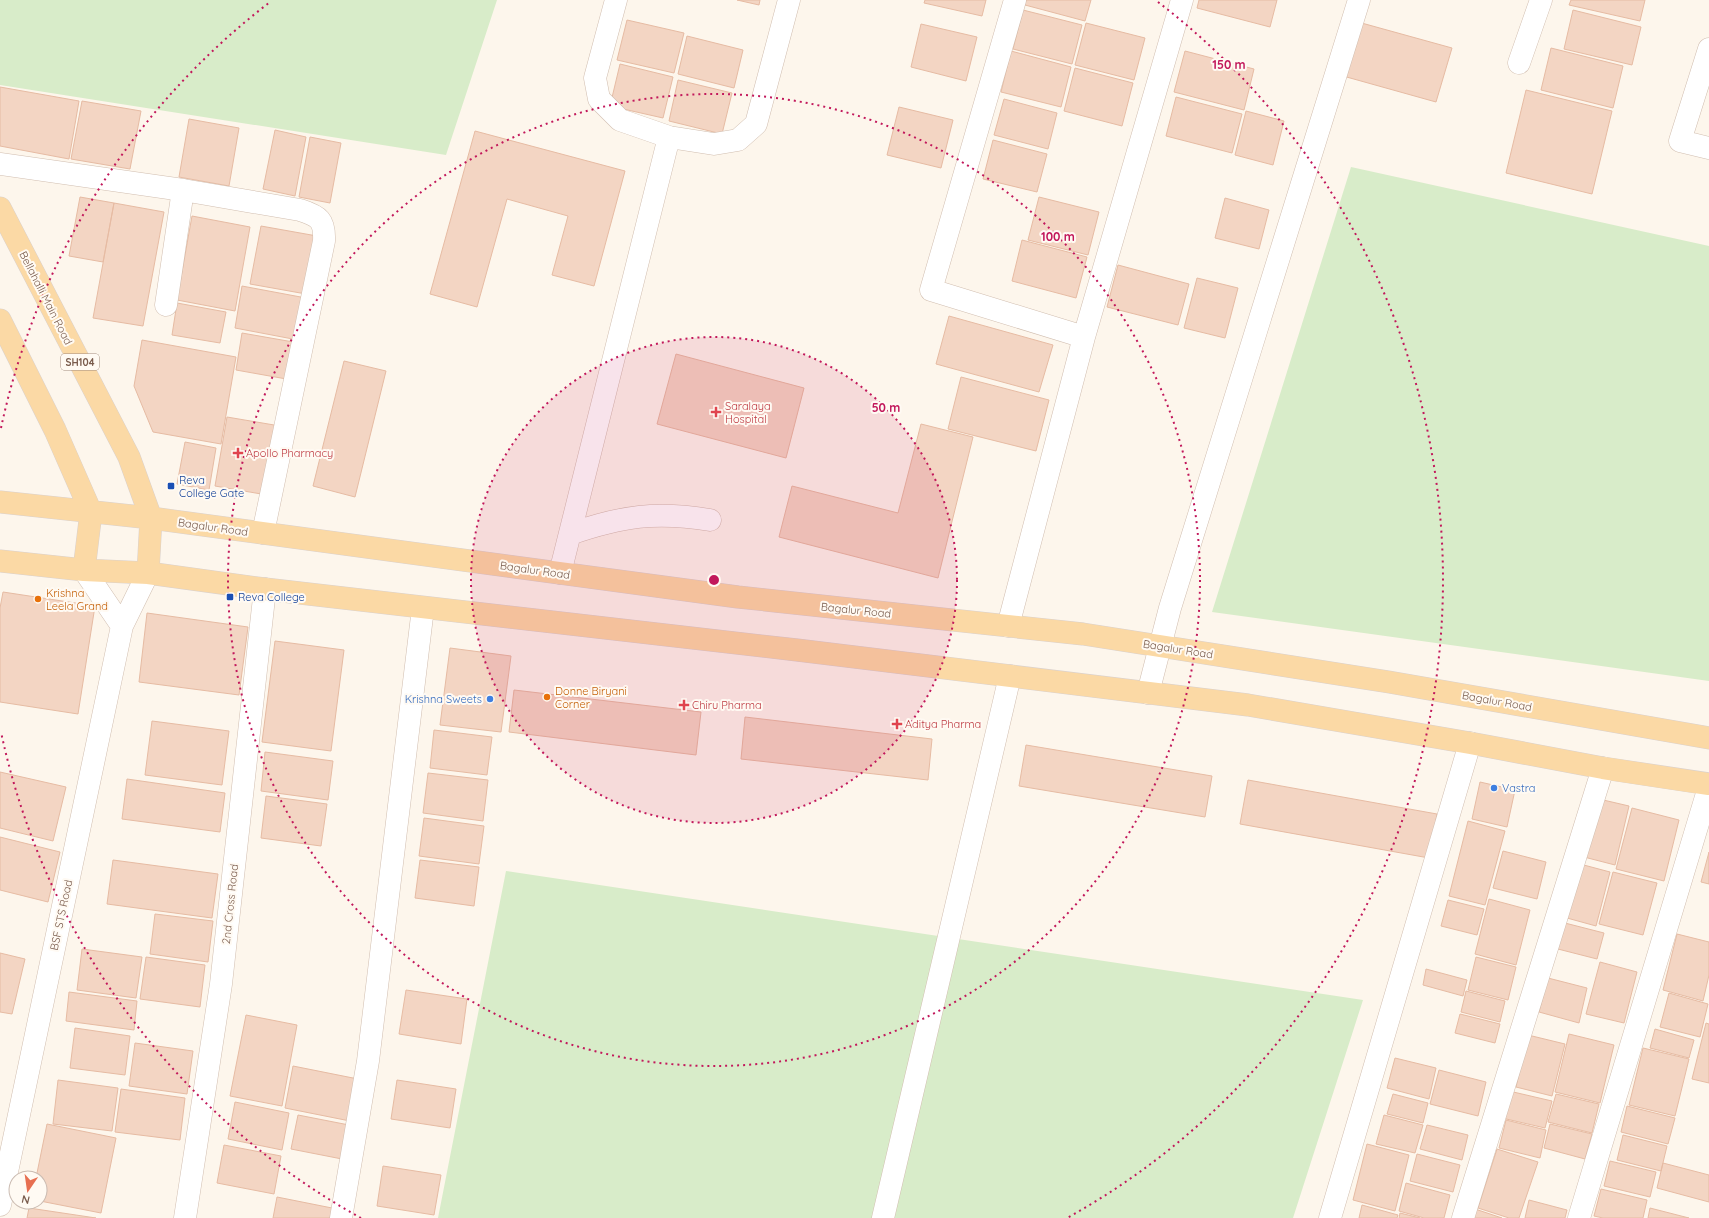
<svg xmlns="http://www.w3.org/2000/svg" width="1709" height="1218" font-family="Quicksand,sans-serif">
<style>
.green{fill:#d8ecc9}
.building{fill:#f3d5c3;stroke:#e6bba3}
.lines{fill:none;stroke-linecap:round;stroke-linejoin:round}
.minor-casing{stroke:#d1beb0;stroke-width:23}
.major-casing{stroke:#dad1cd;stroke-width:23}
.minor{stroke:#fff;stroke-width:22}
.major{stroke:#fbd9a5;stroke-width:22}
.ring{fill:none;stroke:#c2185b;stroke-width:2;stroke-dasharray:2 4}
.health-dot{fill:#e0444e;stroke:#fffaf3;stroke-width:1.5}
.transit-dot{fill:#1a4fb4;stroke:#fffaf3;stroke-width:1.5}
.food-dot{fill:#e8710a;stroke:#fffaf3;stroke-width:1.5}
.shop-dot{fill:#3f7fe0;stroke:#fffaf3;stroke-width:1.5}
.labels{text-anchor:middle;stroke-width:4;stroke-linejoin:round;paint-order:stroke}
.shield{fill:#fffaf3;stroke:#a28b7f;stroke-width:1}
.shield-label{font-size:10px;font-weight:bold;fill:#7a5c4d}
.street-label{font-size:11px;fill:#7a5c4d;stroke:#fffaf3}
.health-label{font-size:11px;fill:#be3a42;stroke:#fffaf3;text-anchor:start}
.transit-label{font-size:11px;fill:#164399;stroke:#fffaf3;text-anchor:start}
.food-label{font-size:11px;fill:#c56008;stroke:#fffaf3;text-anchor:start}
.shop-label{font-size:11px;fill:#366cbe;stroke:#fffaf3;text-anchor:end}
.centre{fill:#c2185b;stroke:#fffaf3;stroke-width:2}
.ring-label{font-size:12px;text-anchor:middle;font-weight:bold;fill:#c2185b;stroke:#fffaf3;stroke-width:4;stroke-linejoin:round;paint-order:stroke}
</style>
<rect width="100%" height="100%" fill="#fdf6ec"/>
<path class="green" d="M0,0H497L446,155L0,85Z
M1351,167L1709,246V681L1212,612Z
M506,871L1363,1000L1293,1218H438Z"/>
<path class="building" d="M737,0H760L759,5Z
M925,0H986L982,16L924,3Z
M1026,0H1091L1085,21L1025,5Z
M1199,0H1277L1270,27L1197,8Z
M1571,0H1645L1640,21L1569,5Z
M1023,10L1082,25L1072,64L1013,49Z
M1573,10L1641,27L1632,65L1564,49Z
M627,20L684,33L674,73L617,60Z
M1358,22L1452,48L1436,102L1343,76Z
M1086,23L1145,38L1134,80L1075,65Z
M921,24L977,37L966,81L911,67Z
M687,36L743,50L734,88L678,74Z
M1551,48L1623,66L1613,108L1541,90Z
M1011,51L1071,67L1061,107L1001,92Z
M1185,51L1254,69L1244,110L1174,92Z
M620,64L673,77L663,118L610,106Z
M1075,68L1133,83L1122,126L1064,111Z
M678,80L732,93L722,134L669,121Z
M0,87L79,101L69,159L0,146Z
M1526,90L1612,111L1592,194L1506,173Z
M1176,97L1242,114L1232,153L1166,136Z
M1004,99L1057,113L1048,149L994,135Z
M82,101L141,111L130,169L71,159Z
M899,107L953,120L941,168L887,155Z
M1246,111L1284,121L1273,165L1235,155Z
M189,119L239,128L229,186L179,177Z
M275,130L306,137L295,196L263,189Z
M475,131L625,171L594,286L552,275L568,216L507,199L477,307L430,294Z
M310,137L341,143L330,203L299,197Z
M993,140L1047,154L1037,192L983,179Z
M80,197L114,203L103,262L69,256Z
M1039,197L1099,212L1088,255L1028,240Z
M1225,198L1269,210L1259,249L1215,238Z
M114,203L164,212L143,326L93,318Z
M192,216L250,227L235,311L177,300Z
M261,226L317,236L306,294L250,284Z
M1022,240L1087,257L1076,298L1012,281Z
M1118,265L1189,284L1178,325L1107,307Z
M1197,278L1238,288L1225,338L1184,328Z
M242,286L306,298L298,340L235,328Z
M177,303L226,312L220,343L172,335Z
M949,316L1053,345L1039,392L936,364Z
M242,333L299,343L292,380L236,370Z
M142,340L236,357L221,444L153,432L134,386Z
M676,354L804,388L786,458L657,424Z
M344,361L386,371L355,497L313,486Z
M961,377L1049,400L1036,451L948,429Z
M227,417L280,426L267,495L215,486Z
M921,424L973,437L938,578L779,537L792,486L898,513Z
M185,442L216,448L209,490L177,484Z
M3,592L95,606L78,714L0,702V608Z
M147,613L248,627L239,695L139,682Z
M275,641L344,650L331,751L262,742Z
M450,648L511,656L501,732L440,725Z
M514,690L701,712L696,755L509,732Z
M745,717L932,739L928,780L741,759Z
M152,721L229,731L222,785L145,775Z
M434,730L492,737L487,775L430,768Z
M1026,745L1212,776L1205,817L1019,786Z
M265,752L333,761L328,800L261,791Z
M0,772L66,787L53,841L0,828Z
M428,773L488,780L483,821L423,813Z
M127,779L225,793L220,832L122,819Z
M1248,780L1437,814L1429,858L1240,824Z
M1480,782L1515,790L1507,827L1472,819Z
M266,796L327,804L321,846L261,838Z
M1599,799L1629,806L1615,865L1584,857Z
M1632,808L1679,820L1664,881L1616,869Z
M424,818L484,826L479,864L419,856Z
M1468,821L1505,831L1485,905L1449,896Z
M0,837L60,852L48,902L0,890Z
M1503,851L1546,862L1537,899L1493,888Z
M1709,852V884L1701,882Z
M113,860L218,874L212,918L107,904Z
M420,860L479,867L474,906L415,898Z
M1580,864L1610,872L1596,926L1567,918Z
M1613,872L1657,883L1643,935L1599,924Z
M1489,899L1530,910L1516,965L1475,954Z
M1448,900L1484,909L1477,935L1441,926Z
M155,914L213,921L208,962L150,954Z
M1561,922L1604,933L1597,959L1554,948Z
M1677,934L1709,942V975L1703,1001L1663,990Z
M82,949L142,957L136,998L77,990Z
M0,953L25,959L12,1014L0,1012Z
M146,957L205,965L200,1007L140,999Z
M1476,957L1516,967L1508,1000L1468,990Z
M1600,962L1637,972L1624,1023L1586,1014Z
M1426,969L1467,980L1463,996L1423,985Z
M1548,978L1587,988L1579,1023L1539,1012Z
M406,990L467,999L461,1044L399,1034Z
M1466,991L1505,1001L1500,1022L1461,1012Z
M69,992L137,1001L134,1030L66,1021Z
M1669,993L1708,1004L1700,1037L1660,1027Z
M1460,1014L1500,1024L1495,1043L1455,1033Z
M246,1015L297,1025L282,1106L230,1096Z
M1706,1023L1709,1024V1083L1692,1079Z
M75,1028L130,1036L125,1075L70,1068Z
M1655,1029L1694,1040L1689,1058L1650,1048Z
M1569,1034L1614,1045L1600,1103L1555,1092Z
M1528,1035L1565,1044L1552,1096L1516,1087Z
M135,1043L193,1051L187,1094L129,1086Z
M1643,1048L1689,1059L1675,1116L1629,1105Z
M1395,1058L1436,1068L1429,1099L1387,1088Z
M293,1066L358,1079L350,1121L285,1108Z
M1439,1070L1486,1082L1478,1116L1430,1104Z
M58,1080L118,1088L112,1131L53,1124Z
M397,1080L456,1089L450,1128L391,1119Z
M121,1089L185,1098L180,1140L115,1132Z
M1509,1091L1552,1101L1545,1128L1502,1118Z
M1393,1094L1428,1103L1423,1123L1387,1114Z
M1556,1094L1599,1104L1592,1133L1548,1122Z
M235,1102L289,1113L282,1150L228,1139Z
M1627,1106L1675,1118L1668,1144L1621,1132Z
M298,1115L349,1125L342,1159L291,1149Z
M1384,1115L1423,1125L1415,1153L1376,1144Z
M1506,1120L1546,1130L1540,1158L1499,1148Z
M47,1124L116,1138L101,1213L40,1201V1178H36Z
M1550,1124L1592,1134L1585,1159L1544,1148Z
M1427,1125L1468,1135L1462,1160L1420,1149Z
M1623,1135L1667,1146L1661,1171L1617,1160Z
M1367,1144L1409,1155L1395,1211L1353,1200Z
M224,1145L281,1156L274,1194L217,1183Z
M1497,1149L1538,1162L1519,1218H1509L1478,1208Z
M1417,1154L1460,1165L1453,1192L1410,1181Z
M1610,1161L1656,1172L1650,1197L1604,1186Z
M1663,1163L1709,1175V1202L1657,1188Z
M383,1166L441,1175L434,1215L377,1206Z
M1406,1183L1450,1195L1444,1218H1424L1399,1211Z
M1601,1189L1647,1200L1643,1218H1603L1594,1216Z
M277,1197L337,1209L335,1218H273Z
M1529,1200L1567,1210L1565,1218H1525Z
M1362,1205L1398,1215L1397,1218H1359Z
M29,1208L96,1218H27Z
M1472,1208L1502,1218H1469Z
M1650,1208L1689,1218H1648Z
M1400,1213L1420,1218H1399Z"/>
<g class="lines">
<g class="minor-casing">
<path id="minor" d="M616,0L595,78L599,99L620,120L669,137
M1015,0L931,290L1084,337
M1709,49L1680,141L1709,148
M1519,63L1541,0
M0,164L183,190L300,210C319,216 325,220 324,241L263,533
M166,305L183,190
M570,534C622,516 656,511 710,520
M84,570L122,626
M560,573L669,137L714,144L738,140L756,124L789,0
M1008,626L1084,337L1182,0
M1148,693L1170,608L1359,0
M0,1205L122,626L148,573
M185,1218L221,984L265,589
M341,1218L368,1061L423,608
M883,1218L1010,676
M1330,1218L1470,743
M1463,1218L1603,768
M1579,1218L1709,787"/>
</g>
<g class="major-casing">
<path id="major" d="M0,208L129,457L151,518L148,573
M0,320L55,430L91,512L84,570
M0,502L151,518L738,597L1083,634L1389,682L1709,738
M0,561L84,570L148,573L265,589L797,650L1248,705L1470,743L1603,768L1709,784"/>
</g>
<use href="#minor" class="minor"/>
<use href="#major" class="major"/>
</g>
<circle cx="714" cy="580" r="243" fill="#c2185b" fill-opacity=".12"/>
<g class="ring">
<circle cx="714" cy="580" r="243"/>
<circle cx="714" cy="580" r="486"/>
<path d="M361 1218A729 729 0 0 1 1 732M1 428A729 729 0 0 1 270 2M1158 2A729 729 0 0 1 1067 1218"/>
</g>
<g class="health-dot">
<path d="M714 406h4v4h4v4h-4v4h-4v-4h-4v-4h4z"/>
<path d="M236 447h4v4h4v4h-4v4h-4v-4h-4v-4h4z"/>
<path d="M682 699h4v4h4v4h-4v4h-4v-4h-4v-4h4z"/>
<path d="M895 718h4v4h4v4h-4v4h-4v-4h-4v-4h4z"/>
</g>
<g class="transit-dot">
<rect x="167" y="482" width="8" height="8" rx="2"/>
<rect x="226" y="593" width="8" height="8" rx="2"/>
</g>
<g class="food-dot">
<circle cx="38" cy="599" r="4"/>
<circle cx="547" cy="697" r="4"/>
</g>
<g class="shop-dot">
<circle cx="490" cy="699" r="4"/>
<circle cx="1494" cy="788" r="4"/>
</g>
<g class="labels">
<rect class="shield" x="61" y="354" width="38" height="16" rx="3"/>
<g class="shield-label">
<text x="80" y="366">SH104</text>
</g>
<g class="street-label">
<text transform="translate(46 298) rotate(63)" y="4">Bellahalli Main Road</text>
<text transform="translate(213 527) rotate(8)" y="4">Bagalur Road</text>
<text transform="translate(535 570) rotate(8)" y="4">Bagalur Road</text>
<text transform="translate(856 610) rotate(6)" y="4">Bagalur Road</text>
<text transform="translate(1178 649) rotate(9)" y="4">Bagalur Road</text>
<text transform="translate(1497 701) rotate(10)" y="4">Bagalur Road</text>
<text transform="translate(230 904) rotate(-84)" y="4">2nd Cross Road</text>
<text transform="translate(61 915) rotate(-78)" y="4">BSF STS Road</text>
</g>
<g class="health-label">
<text x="725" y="410">Saralaya<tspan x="725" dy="13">Hospital</tspan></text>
<text x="246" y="457">Apollo Pharmacy</text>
<text x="692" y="709">Chiru Pharma</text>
<text x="905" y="728">Aditya Pharma</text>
</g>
<g class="transit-label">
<text x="179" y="484">Reva<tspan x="179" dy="13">College Gate</tspan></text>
<text x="238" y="601">Reva College</text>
</g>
<g class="food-label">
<text x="46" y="597">Krishna<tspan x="46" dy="13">Leela Grand</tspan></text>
<text x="555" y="695">Donne Biryani<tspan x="555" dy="13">Corner</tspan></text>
</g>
<g class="shop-label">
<text x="482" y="703">Krishna Sweets</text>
<text x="1502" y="792" text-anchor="start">Vastra</text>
</g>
</g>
<circle cx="714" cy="580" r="6" class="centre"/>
<g class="ring-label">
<text x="1229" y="69">150 m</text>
<text x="1058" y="241">100 m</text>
<text x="886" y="412">50 m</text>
</g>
<g transform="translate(28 1190) rotate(193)"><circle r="19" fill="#fffaf3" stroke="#cabbb1"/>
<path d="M0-3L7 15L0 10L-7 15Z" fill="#e76f51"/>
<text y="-6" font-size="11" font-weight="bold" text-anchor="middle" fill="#7a5c4d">N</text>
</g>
</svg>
